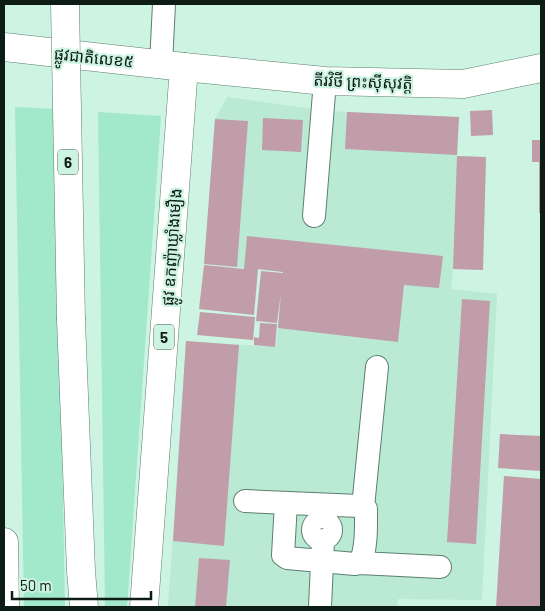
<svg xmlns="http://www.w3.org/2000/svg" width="545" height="611" font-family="Barlow,'Noto Sans Khmer',sans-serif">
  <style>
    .built { fill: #bae9d4 }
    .green { fill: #a2e8ca }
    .building { fill: #c19daa }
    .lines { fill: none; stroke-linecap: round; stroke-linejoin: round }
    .minor-casing { stroke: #5c7f6f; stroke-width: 24 }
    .major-casing { stroke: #5c7f6f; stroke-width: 29 }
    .highway-casing { stroke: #5c7f6f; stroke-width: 29 }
    .minor { stroke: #fff; stroke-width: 22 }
    .major { stroke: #fff; stroke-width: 28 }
    .highway { stroke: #fff; stroke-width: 28 }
    .highway-bridge-casing { stroke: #5c7f6f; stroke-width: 29; stroke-linecap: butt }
    .highway-bridge { stroke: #fff; stroke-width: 28 }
    .labels { text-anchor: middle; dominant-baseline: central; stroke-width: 4.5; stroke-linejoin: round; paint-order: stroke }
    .shield { fill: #cdf3e2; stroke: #475c53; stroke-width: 1 }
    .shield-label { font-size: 15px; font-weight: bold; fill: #0e1c16 }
    .street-label { font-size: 16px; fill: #0e1c16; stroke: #cdf3e2 }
  </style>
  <rect width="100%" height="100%" fill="#cdf3e2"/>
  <path class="built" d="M227,97L328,111L459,117L457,156L486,157L483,270L453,269L451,289L497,294L482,600L398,599L397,607H168L186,341L276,347L283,272L204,264L215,119Z"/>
  <path class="green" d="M15,107L56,109L65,607H24Z
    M98,112L161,116L127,607H105V605Z"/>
  <path class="building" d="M492,110L493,135L471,136L470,111Z
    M347,112L459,117L457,155L345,149Z
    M263,118L303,120L301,152L262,150Z
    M215,119L248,121L237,267L204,264Z
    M532,140H541V213H539V162H532Z
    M457,156L486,157L483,270L453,269Z
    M247,236L443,256L439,288L404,285L398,342L278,328L281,293L277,323L256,321L261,271L283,273V272L258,269L254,315L199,309L204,265L244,269Z
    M462,299L490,301L476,544L447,542Z
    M200,312L255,317L253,340L197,335Z
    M260,323L277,324L275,347L254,345V337L259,338Z
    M186,341L239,345L224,546L173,541Z
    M500,434L541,436V471L498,468Z
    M504,476L541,479V607H496Z
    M199,558L230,560L226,607H195Z"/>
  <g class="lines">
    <g class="minor-casing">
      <path id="minor" d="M161,64L164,4
        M314,216L325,81
        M245,501L359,506L366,509C366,526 367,548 360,563L355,564L287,558L283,555L286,503
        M363,507L377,367
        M313 530a9 9 0 1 1 18 0a9 9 0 1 1-18 0Z
        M360,563L440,567
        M320,607L323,540"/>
    </g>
    <g class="major-casing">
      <path id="major" d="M184,67L325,81L463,84L541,68"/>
    </g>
    <g class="highway-casing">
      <path id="highway" d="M4,47L184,67L144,607
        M71,320L81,571L84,607
        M4,542L5,607"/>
    </g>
    <use href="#minor" class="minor"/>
    <use href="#major" class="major"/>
    <use href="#highway" class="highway"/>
    <g class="highway-bridge-casing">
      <path id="highway-bridge" d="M65,4L71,320"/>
    </g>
    <use href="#highway-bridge" class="highway-bridge"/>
  </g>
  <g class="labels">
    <g class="shield">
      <rect x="58" y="149.5" width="20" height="25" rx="4"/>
      <rect x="154" y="324.5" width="20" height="25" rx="4"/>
    </g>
    <g class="shield-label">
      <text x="68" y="162">6</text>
      <text x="164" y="337">5</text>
    </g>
    <g class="street-label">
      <text transform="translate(94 57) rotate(6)">ផ្លូវជាតិលេខ៥</text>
      <text transform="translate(363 81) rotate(2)">តីរវិថី ព្រះស៊ីសុវត្តិ</text>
      <text transform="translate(171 247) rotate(-86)">ផ្លូវ ឧកញ៉ាឃ្លាំងមឿង</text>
    </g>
  </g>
  <rect width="545" height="611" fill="none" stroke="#0e1c16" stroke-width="10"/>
  <path d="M12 591v8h139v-8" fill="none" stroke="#0e1c16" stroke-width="2.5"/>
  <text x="20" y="591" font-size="15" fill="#0e1c16" stroke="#cdf3e2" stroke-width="4" paint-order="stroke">50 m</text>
</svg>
